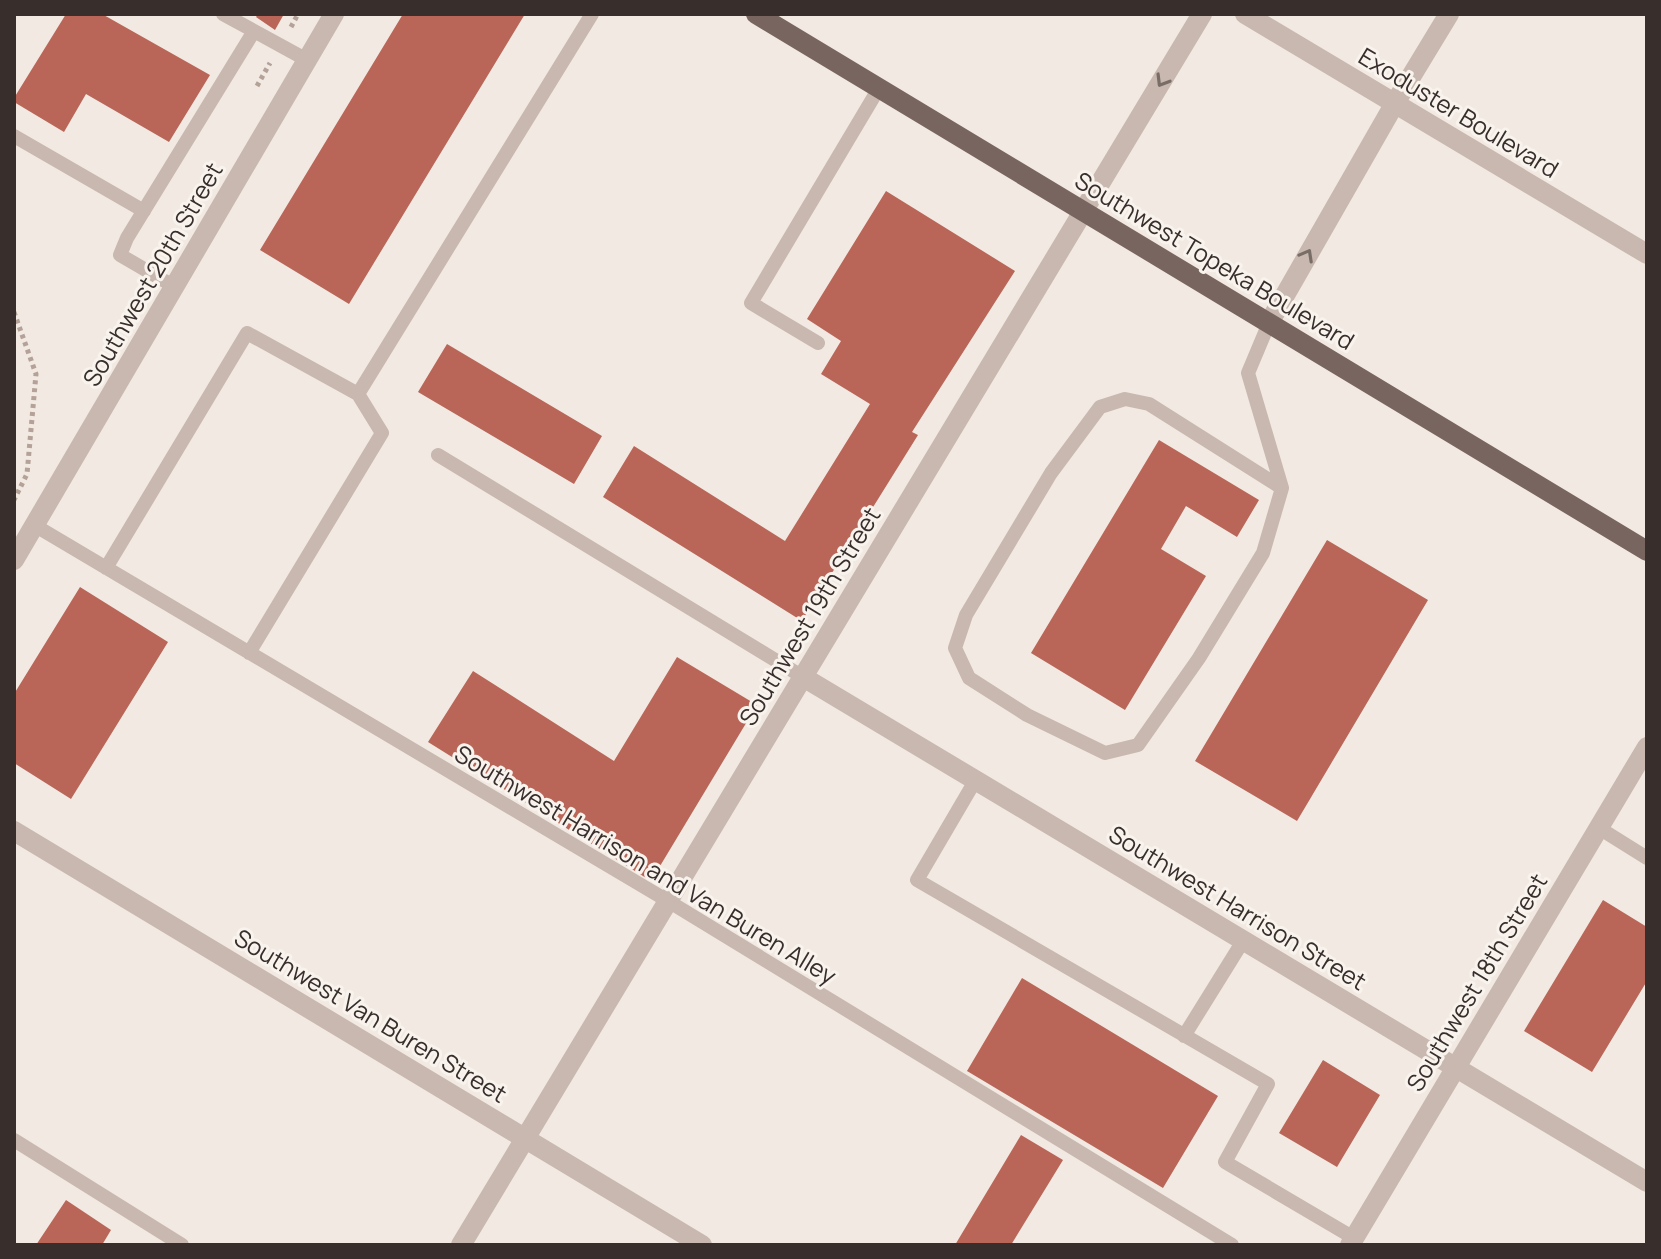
<svg xmlns="http://www.w3.org/2000/svg" width="1661" height="1259" font-family="Manrope,sans-serif">
  <style>
    .building { fill: #b96658 }
    .lines { fill: none; stroke-linecap: round; stroke-linejoin: round }
    .path { stroke: #b4a299; stroke-width: 5; stroke-dasharray: 4 4; stroke-linecap: butt }
    .service { stroke: #c8b8af; stroke-width: 14 }
    .minor { stroke: #c8b8af; stroke-width: 20 }
    .primary { stroke: #78655f; stroke-width: 20 }
    .oneway { stroke: #796d67 }
    .labels { text-anchor: middle; dominant-baseline: central; stroke-width: 6; stroke-linejoin: round; paint-order: stroke }
    .street-label { font-size: 24px; fill: #382f2c; stroke: #f9f3ee }
  </style>
  <rect width="100%" height="100%" fill="#f1e9e2"/>
  <path class="building" d="M66,14H102L210,75L169,142L86,94L64,132L14,102V98Z
    M258,14H284L275,30L256,17Z
    M403,14H525L349,304L260,250Z
    M886,191L1015,271L912,432L918,435L802,621L603,497L634,446L785,541L870,404L821,374L841,341L807,319Z
    M447,344L602,436L574,484L418,392Z
    M1159,440L1259,500L1237,537L1186,506L1161,549L1206,576L1125,710L1031,653Z
    M1327,540L1428,600L1297,821L1195,761Z
    M80,587L168,642L71,799L14,763V694Z
    M677,657L757,705L651,881L428,742L473,671L614,761Z
    M1603,900L1647,927V981L1592,1072L1524,1031Z
    M1022,978L1218,1096L1163,1188L967,1071Z
    M1323,1060L1380,1095L1337,1167L1279,1133Z
    M1021,1135L1063,1160L1011,1245H955Z
    M66,1200L111,1230L102,1245H36Z"/>
  <g class="lines">
    <path class="path" d="M291,27L298,14
      M257,86L270,63
      M14,312L36,374L27,474L14,500"/>
    <path class="service" d="M223,14L307,60
      M14,136L144,211
      M175,287L120,255L127,238L254,31
      M1269,323L1248,373L1282,488L1263,553L1199,658L1138,745L1105,753L1027,715L969,678L955,648L966,615L1051,473L1100,407L1125,399L1149,404L1282,488
      M818,343L751,303L879,88
      M438,455L803,677
      M34,525L668,901L1232,1245
      M106,568L247,333L358,394
      M249,653L382,433L358,394L592,14
      M975,781L917,880L1268,1084L1225,1162L1354,1238
      M1599,828L1647,858
      M1184,1036L1243,941
      M14,1140L182,1245"/>
    <path class="minor" d="M1245,14L1647,254
      M1269,323L1395,103L1449,14
      M14,560L334,14
      M803,677L1647,1182
      M14,831L702,1245
      M461,1245L1202,14
      M1350,1245L1647,747"/>
    <path class="primary" d="M756,14L1647,551"/>
  </g>
  <defs><path id="oneway-chevron" d="M-2-3.5L2.5 0L-2 3.5" fill="none" stroke-width="1.6" stroke-linecap="round" stroke-linejoin="round" transform="scale(2)"/></defs>
  <g class="oneway">
    <use href="#oneway-chevron" transform="translate(1162 81) rotate(121)"/>
    <use href="#oneway-chevron" transform="translate(1307 255) rotate(-61)"/>
  </g>
  <g class="labels">
    <g class="street-label">
      <text transform="translate(1459 112) rotate(31)">Exoduster Boulevard</text>
      <text transform="translate(1215 260) rotate(31)">Southwest Topeka Boulevard</text>
      <text transform="translate(152 274) rotate(-60)">Southwest 20th Street</text>
      <text transform="translate(809 616) rotate(-59)">Southwest 19th Street</text>
      <text transform="translate(646 864) rotate(31)">Southwest Harrison and Van Buren Alley</text>
      <text transform="translate(1238 907) rotate(31)">Southwest Harrison Street</text>
      <text transform="translate(1476 982) rotate(-59)">Southwest 18th Street</text>
      <text transform="translate(371 1015) rotate(31)">Southwest Van Buren Street</text>
    </g>
  </g>
  <rect width="1661" height="1259" fill="none" stroke="#382f2c" stroke-width="32"/>
</svg>
